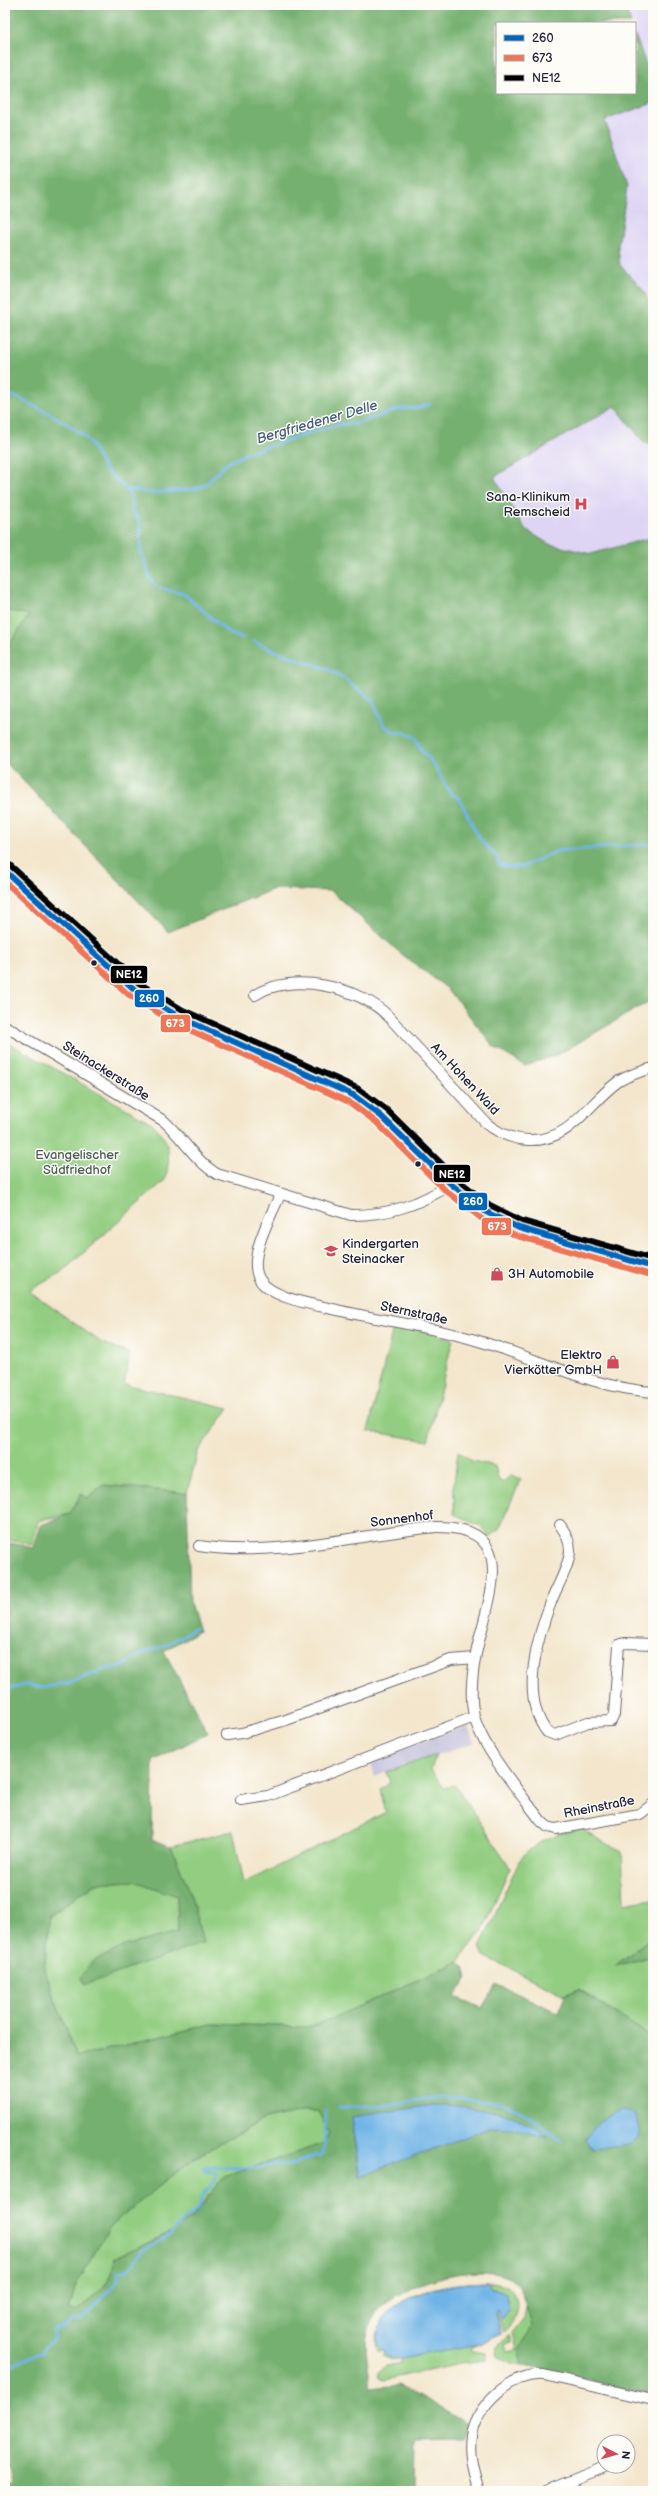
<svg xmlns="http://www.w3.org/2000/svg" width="658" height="2496" font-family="'Balsamiq Sans',sans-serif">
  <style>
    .built { fill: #ded5f5 }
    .industrial { fill: #c3c1db }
    .green { fill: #93cd81; stroke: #5a785e }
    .forest { fill: #76b06f; stroke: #4c6955; fill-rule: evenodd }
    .water { fill: #70b4e6; stroke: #496b90 }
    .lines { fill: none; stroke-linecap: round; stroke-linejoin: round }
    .stream { stroke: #70b4e6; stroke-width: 3 }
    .minor-casing { stroke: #6b676e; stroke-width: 12 }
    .secondary-casing { stroke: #6b676e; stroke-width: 16 }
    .minor { stroke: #fff; stroke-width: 10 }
    .secondary { stroke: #f9e7c3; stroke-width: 14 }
    .bus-1-casing { stroke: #fdfcf7; stroke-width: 9 }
    .bus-2-casing { stroke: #fdfcf7; stroke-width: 9 }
    .bus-3-casing { stroke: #fdfcf7; stroke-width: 9 }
    .bus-1 { stroke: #0065bd; stroke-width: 6 }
    .bus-2 { stroke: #ee7656; stroke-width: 6 }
    .bus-3 { stroke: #000; stroke-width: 6 }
    .bus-dot { fill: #22223b; stroke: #fdfcf7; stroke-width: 1.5 }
    .labels { text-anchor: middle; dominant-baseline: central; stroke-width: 3; stroke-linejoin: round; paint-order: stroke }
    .poi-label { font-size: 13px; fill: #22223b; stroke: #fdfcf7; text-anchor: end }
    .street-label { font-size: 13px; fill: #22223b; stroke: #fdfcf7 }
    .park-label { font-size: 13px; fill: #4a5e54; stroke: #fdfcf7 }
    .water-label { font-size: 14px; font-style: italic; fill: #415c7f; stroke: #fdfcf7 }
    .line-badge { stroke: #fdfcf7; stroke-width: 1.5 }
    .badge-label { font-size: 11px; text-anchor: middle; font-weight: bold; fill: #fff }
  </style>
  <rect width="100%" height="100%" fill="#fdfcf7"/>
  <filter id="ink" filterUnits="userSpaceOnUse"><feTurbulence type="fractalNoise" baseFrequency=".025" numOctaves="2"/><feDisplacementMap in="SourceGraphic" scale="8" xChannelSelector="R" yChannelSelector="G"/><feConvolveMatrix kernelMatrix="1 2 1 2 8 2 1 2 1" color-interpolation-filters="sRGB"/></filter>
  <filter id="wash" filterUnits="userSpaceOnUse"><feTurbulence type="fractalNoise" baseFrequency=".012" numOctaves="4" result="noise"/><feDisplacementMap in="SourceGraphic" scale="16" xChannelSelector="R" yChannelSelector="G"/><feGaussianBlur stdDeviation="0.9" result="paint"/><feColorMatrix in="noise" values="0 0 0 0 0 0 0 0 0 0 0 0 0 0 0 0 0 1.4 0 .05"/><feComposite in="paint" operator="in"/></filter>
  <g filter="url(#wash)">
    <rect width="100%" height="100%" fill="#f3e6cc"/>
    <path class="built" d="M624,5H653V83L635,35V23H631Z
      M653,103V310L644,291L620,265L605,120Z
      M615,406L644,443H653V537L591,554L549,544L526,530L494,477Z"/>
    <path class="industrial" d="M468,1726L474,1743L375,1776L369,1762L442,1734Z"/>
    <path class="green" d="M5,610L29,615L5,651Z
      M5,1041L152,1123C171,1142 171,1155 165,1180L62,1272L29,1291L102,1343L126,1352L130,1355L124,1384L229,1408L198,1451L187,1493L104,1485L88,1498L81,1494L70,1514L38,1521L33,1545L5,1539Z
      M394,1324L453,1339L428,1441L368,1431Z
      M458,1451L472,1461L495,1466L499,1481L503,1482L511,1475L521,1479L499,1529L490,1537L478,1525L454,1514V1483Z
      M436,1755L431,1770L444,1788L455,1785L510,1867L482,1931L458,1962L312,2027L211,2024L77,2057L44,1971L50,1916L95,1883L135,1881L177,1896L178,1932L125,1946L203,1943L190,1892L171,1846L233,1831L244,1883L386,1812L380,1790L391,1782L387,1772Z
      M584,1828L585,1832L622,1852L624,1904L653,1899V1936L616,1965L653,1956V2038L579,1989L565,1995L484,1956L480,1947L519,1861C536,1840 558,1833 584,1828Z
      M306,2111H318L329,2133L324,2143L286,2157L208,2195L190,2220L165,2235L115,2258C110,2287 97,2294 76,2311L69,2309L76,2285L109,2228L137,2204L197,2156L264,2120Z
      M488,2282L509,2287C525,2302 517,2321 503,2332L500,2321L510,2309L506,2293L490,2287L501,2334L471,2348L473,2351L487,2353V2360L460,2363L384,2380L379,2378L378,2372L387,2366L401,2363L400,2358L392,2359L382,2355L384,2352L382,2349L379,2352C374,2346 376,2338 378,2331C390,2289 452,2283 488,2282Z
      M526,2307L533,2328L518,2349L522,2365L505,2362L496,2356L497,2347L509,2335L511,2342L505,2344L507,2351L516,2349L512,2333L524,2318Z"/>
    <path class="forest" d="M5,5H624L631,23H497V93H635V35L653,83V103L605,120L627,187L618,247L620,265L644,291L653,310V443H644L615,406L494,477L526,530L549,544L591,554L653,537V999L559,1054L525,1066L494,1047L448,989L399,952L331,891L274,889L168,932L5,762V651L29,615L5,610Z
      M104,1485L187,1493L190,1603L199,1631L164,1651L208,1733L153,1761L152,1840L171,1846L190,1892L203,1943L84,1985L80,1977L94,1961L125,1946L178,1932L177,1896L135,1881L95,1883L50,1915L44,1971L77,2057L211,2024L312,2027L458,1962L464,1966L467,1978L455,1997L482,2008L496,1984L558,2012L565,1995L578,1989L653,2038V2395L522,2365L518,2349L532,2327C528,2315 525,2291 515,2282C486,2258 409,2282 383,2305C377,2310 373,2318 370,2325C362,2343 369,2369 371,2388L398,2385L468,2424L465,2439L417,2440L416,2491H5V2487L12,2483L9,2468L5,2466V1542L34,1548L41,1525L70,1514L81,1494L88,1498ZM433,2105L494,2111L548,2137L512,2128L492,2127L360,2176L352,2118ZM306,2111H318L329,2133L324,2143L224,2177L190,2220L165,2235L115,2258C110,2287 97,2294 76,2311L69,2309L76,2285L109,2228L137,2204L197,2156L264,2120ZM636,2114L640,2130L592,2149L585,2140C593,2120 617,2118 636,2114Z
      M653,1936V1956L615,1966Z"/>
    <path class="water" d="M433,2105C468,2105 524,2112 548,2137L512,2128L492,2127L361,2176L352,2117Z
      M622,2110L636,2114L640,2130L638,2138L630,2144L592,2149L585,2140C590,2127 609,2115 622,2110Z
      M488,2282L490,2287L506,2293L510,2309L500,2321L497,2310L495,2313L501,2334L485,2343L401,2358L388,2356L378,2346C371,2292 451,2283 488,2282Z"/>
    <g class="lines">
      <path class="stream" d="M5,392C30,404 70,421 89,441C95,449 98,460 104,468C116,483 134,487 132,511C146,525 138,536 141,552C142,556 145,560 146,564C148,574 148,577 156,586
        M125,489L154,493L194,489L205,485L227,463L248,453L306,434L342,424H356L399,409L419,408L430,404
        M160,588L184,594L230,634L243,638
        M253,641L270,649L330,670L345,679L372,700L384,725L395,733L403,732L416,738L422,751L430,759L451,794L459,798L479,838L498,858L499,864L506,867H522L557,851L653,844
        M5,1690L26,1685L42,1688L69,1683L105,1669L124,1665L142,1653L165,1646L196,1628
        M339,2107H372L440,2097L503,2103L528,2115L562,2140
        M5,2368C19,2364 29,2356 43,2352L45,2347L53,2340L54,2331L68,2326L71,2321L81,2320L112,2287L118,2280V2273L129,2269L143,2250L167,2237L198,2208L201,2196L212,2185L217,2175L216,2173L205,2171L204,2167L258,2168L275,2164L291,2165L316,2155L320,2157L324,2153L326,2111"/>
    </g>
  </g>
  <g filter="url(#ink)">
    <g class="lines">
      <g class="minor-casing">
        <path id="minor" d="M255,995C291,971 361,987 389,1017L486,1123C498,1133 512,1139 528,1140C572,1142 587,1103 619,1081C629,1075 642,1071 653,1068
          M5,1026L164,1121C182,1137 196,1162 217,1174L351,1215C389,1215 419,1205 451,1184
          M280,1195C271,1216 246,1259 260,1280C272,1299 317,1305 337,1310C385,1321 435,1327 482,1342C541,1360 591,1387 653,1392
          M560,1525C566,1533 570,1541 570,1551C569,1566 559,1583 553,1597C538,1634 519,1696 547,1732L555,1735L588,1722L611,1721L614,1715L619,1645L625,1643L653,1644
          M199,1546C277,1558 359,1534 436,1527C527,1526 484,1606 475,1659C472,1676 470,1698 474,1716C482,1748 521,1794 541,1821L548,1827L556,1829L640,1814L653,1804
          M227,1735L242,1733L286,1720L451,1660L475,1658
          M241,1800L268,1796L474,1717
          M479,2491C474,2473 468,2455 471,2436C476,2405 512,2372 544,2375L653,2400
          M546,2491L607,2466"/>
      </g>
      <g class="secondary-casing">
        <path id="secondary" d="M5,871L134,989L179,1017L353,1095L381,1116L451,1184L486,1212L519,1228L653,1267"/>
      </g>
      <use href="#minor" class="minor"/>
      <use href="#secondary" class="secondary"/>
      <g class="bus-1-casing">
        <path id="bus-1" d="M5,871L134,989L179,1017L353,1095L381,1116L451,1184L486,1212L519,1228L653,1267"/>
      </g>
      <g class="bus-2-casing">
        <path id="bus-2" d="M5,882L129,995L176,1024L349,1102L376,1122L445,1190L482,1219L517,1236L651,1275"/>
      </g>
      <g class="bus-3-casing">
        <path id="bus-3" d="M10,865L139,983L183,1010L357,1088L387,1110L456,1178L490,1205L522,1221L653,1259"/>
      </g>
      <use href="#bus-1" class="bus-1"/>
      <use href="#bus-2" class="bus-2"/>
      <use href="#bus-3" class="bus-3"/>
    </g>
  </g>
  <defs>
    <g id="hospital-bare" transform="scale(1.08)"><path d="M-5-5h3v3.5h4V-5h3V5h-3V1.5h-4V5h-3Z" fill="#d1495b" stroke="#fdfcf7" stroke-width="2.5" paint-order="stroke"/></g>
    <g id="school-bare" transform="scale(1.08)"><path d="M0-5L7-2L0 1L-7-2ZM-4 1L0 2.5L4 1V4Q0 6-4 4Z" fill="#d1495b" stroke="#fdfcf7" stroke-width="2.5" paint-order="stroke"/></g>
    <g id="shop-bare" transform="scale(1.08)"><path d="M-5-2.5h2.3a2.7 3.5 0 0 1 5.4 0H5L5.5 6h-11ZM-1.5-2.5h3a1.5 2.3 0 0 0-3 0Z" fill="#d1495b" stroke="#fdfcf7" stroke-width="2.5" paint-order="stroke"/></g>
  </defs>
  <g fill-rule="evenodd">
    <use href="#hospital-bare" x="581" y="504"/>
    <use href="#school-bare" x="331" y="1251"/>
    <use href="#shop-bare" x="497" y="1274"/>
    <use href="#shop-bare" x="613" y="1362"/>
  </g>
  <g class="bus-dot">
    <circle cx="94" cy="963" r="3.5"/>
    <circle cx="418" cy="1164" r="3.5"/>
  </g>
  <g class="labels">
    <g class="poi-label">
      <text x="570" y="497">Sana-Klinikum<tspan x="570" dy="15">Remscheid</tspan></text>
      <text x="342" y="1244" text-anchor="start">Kindergarten<tspan x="342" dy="15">Steinacker</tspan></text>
      <text x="508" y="1274" text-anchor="start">3H Automobile</text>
      <text x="602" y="1355">Elektro<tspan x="602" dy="15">Vierkötter GmbH</tspan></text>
    </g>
    <g class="street-label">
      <text transform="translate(106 1071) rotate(32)">Steinackerstraße</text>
      <text transform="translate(465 1079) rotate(47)">Am Hohen Wald</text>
      <text transform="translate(414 1313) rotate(12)">Sternstraße</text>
      <text transform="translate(402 1519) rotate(-7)">Sonnenhof</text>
      <text transform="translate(599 1807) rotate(-11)">Rheinstraße</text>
    </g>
    <g class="park-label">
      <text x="77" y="1155">Evangelischer<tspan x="77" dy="15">Südfriedhof</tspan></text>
    </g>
    <g class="water-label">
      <text transform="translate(317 422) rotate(-16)">Bergfriedener Delle</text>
    </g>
  </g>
  <g class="line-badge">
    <rect x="110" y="965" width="38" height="19" rx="4" fill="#000"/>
    <rect x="134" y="989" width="31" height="19" rx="4" fill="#0065bd"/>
    <rect x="160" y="1014" width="31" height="19" rx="4" fill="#ee7656"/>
    <rect x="433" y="1164" width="38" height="19" rx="4" fill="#000"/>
    <rect x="458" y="1192" width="30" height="19" rx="4" fill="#0065bd"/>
    <rect x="481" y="1217" width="31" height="19" rx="4" fill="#ee7656"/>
  </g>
  <g class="badge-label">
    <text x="129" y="978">NE12</text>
    <text x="149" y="1002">260</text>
    <text x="175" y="1027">673</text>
    <text x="452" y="1178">NE12</text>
    <text x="473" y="1205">260</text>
    <text x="497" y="1230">673</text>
  </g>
  <rect width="658" height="2496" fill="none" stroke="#fdfcf7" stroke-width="20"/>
  <rect x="496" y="22" width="140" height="72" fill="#fdfcf7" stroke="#a5a5ac"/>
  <rect x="504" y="35" width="20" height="6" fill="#0065bd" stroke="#a5a5ac"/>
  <text x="532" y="42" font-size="12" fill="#22223b">260</text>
  <rect x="504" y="55" width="20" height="6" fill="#ee7656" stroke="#a5a5ac"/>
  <text x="532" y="62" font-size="12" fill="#22223b">673</text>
  <rect x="504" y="75" width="20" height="6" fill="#000000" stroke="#a5a5ac"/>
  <text x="532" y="82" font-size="12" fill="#22223b">NE12</text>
  <g transform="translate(616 2454) rotate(96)"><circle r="19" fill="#fdfcf7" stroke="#a5a5ac"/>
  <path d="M0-3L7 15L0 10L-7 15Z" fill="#d1495b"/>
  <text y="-6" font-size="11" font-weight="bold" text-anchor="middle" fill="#22223b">N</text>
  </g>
</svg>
